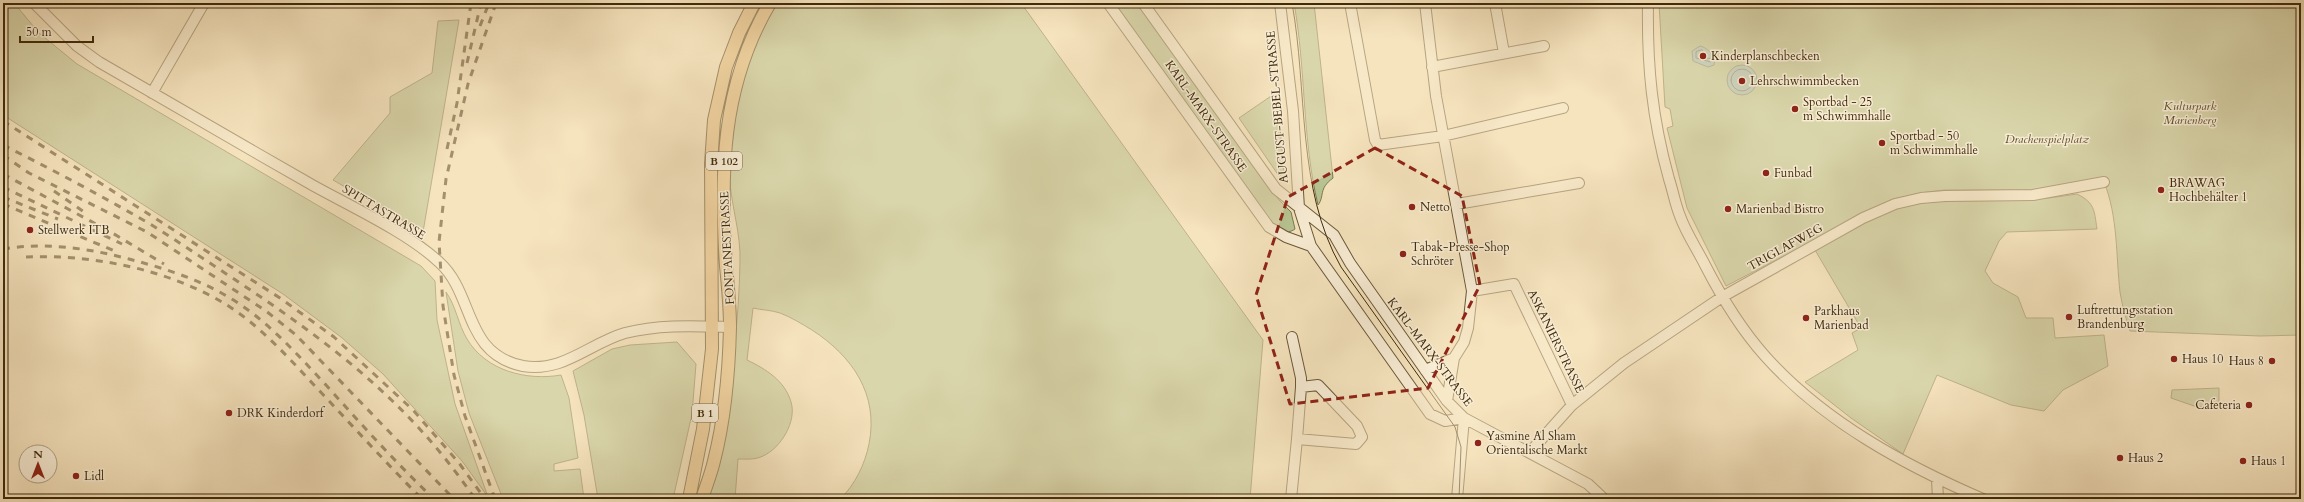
<svg xmlns="http://www.w3.org/2000/svg" width="2304" height="502" font-family="Cardo,serif">
  <style>
    .green { fill: #b8c594; stroke: #7c784f }
    .water { fill: #9ebdb9; stroke: #788273 }
    .lines { fill: none; stroke-linecap: round; stroke-linejoin: round }
    .shore { stroke: #6f7462; stroke-width: 1 }
    .minor-casing { stroke: #6d5837; stroke-width: 12 }
    .major-casing { stroke: #402a0a; stroke-width: 14 }
    .minor { stroke: #f8edd5; stroke-width: 10 }
    .major { stroke: #eac27f; stroke-width: 12 }
    .tram { stroke: #402a0a; stroke-width: 1 }
    .rail { stroke: #402a0a; stroke-width: 3; stroke-dasharray: 7 7; stroke-linecap: butt }
    .marked { fill: none; stroke: #8f2418; stroke-width: 3; stroke-dasharray: 8 5; stroke-linejoin: round }
    .poi-dot { fill: #8f2418; stroke: #f8edd5; stroke-width: 1.5 }
    .labels { text-anchor: middle; dominant-baseline: central; stroke-width: 3; stroke-linejoin: round; paint-order: stroke }
    .shield { fill: #f8edd5; stroke: #776447; stroke-width: 1 }
    .shield-label { font-size: 11px; font-weight: bold; fill: #402a0a }
    .poi-label { font-size: 12px; fill: #402a0a; stroke: #f8edd5; text-anchor: start }
    .park-label { font-size: 12px; font-style: italic; fill: #5e512c; stroke: #f8edd5 }
    .street-label { font-size: 12px; fill: #402a0a; stroke: #f8edd5 }
  </style>
  <rect width="100%" height="100%" fill="#f5e4be"/>
  <filter id="stains"><feTurbulence type="fractalNoise" baseFrequency=".005" numOctaves="4"/><feColorMatrix values="0 0 0 0 .2 0 0 0 0 .09 0 0 0 0 .02 0 0 0 .5 -.17"/></filter>
  <radialGradient id="worn" r=".72"><stop offset=".6" stop-color="#630" stop-opacity="0"/><stop offset="1" stop-color="#630" stop-opacity=".3"/></radialGradient>
  <path class="green" d="M3,3H14L39,33L77,64L421,266L435,281L437,320L455,404L488,497L462,461L383,374L341,337L283,294L3,115Z
    M777,3H1021L1263,340L1250,499H840C855,485 865,464 869,444C879,394 852,356 812,330C802,324 791,317 780,313C771,310 761,310 753,308L747,360C766,369 785,381 791,402C797,421 781,448 763,456C755,460 747,459 738,459L735,499H709C715,476 718,452 723,428C732,371 739,320 740,262C741,234 732,209 730,182C726,119 745,56 777,3Z
    M1113,3H1138L1279,200L1291,212L1295,229C1286,236 1278,227 1271,222Z
    M1294,3H1314L1333,178C1318,189 1325,196 1318,205C1302,139 1306,69 1294,3Z
    M1659,3H2301V335L2260,336L2130,331C2126,319 2122,305 2120,292C2116,257 2118,216 2104,182L2097,179L2031,190H1944L1920,193L1894,199L1726,286L1687,208L1667,128L1673,126L1670,109L1665,107Z
    M459,20L423,232L333,180L390,113V97L432,73L438,21Z
    M1277,92L1284,173L1279,176L1239,118Z
    M2077,194C2095,203 2094,210 2097,229L2007,232L1999,241L1985,271L1993,283L2018,297L2026,318H2053L2055,338L2104,335L2108,366L2063,390L2044,411L2011,405L1937,375L1903,454L1851,418L1805,382L1858,350L1852,333L1861,328L1815,250C1841,235 1869,216 1899,208C1942,196 1987,201 2032,199C2047,199 2062,196 2077,194Z
    M446,292C456,306 458,324 467,339C486,371 527,381 561,375L569,398L578,458L554,464V471L580,469L584,499H503L469,413L458,371Z
    M677,342L696,364L692,414L673,499H598L584,415L573,371L612,349L630,345Z
    M2219,388V406L2197,407L2171,398L2172,390Z"/>
  <path class="water" d="M1700,46C1706,47 1711,53 1715,57L1714,65L1708,67L1693,61L1692,51Z
    M1727 80a15 15 0 1 1 30 0a15 15 0 1 1-30 0Z"/>
  <g class="lines">
    <path class="shore" d="M1702,50L1707,58L1712,59L1711,62L1696,58V52Z
      M1731 80a11 11 0 1 1 22 0a11 11 0 1 1-22 0Z"/>
    <g class="minor-casing">
      <path id="minor" d="M34,3L77,46L99,62C170,103 242,145 314,186C352,207 408,233 439,262C475,294 463,354 523,366C563,373 590,343 625,333C660,324 695,326 730,327
        M1108,3L1269,227L1286,237L1311,246
        M1143,3L1276,189L1334,235L1350,263L1447,401L1464,418L1588,484L1604,499
        M1280,3L1293,111L1299,208L1311,246L1430,414L1445,421L1464,418
        M1350,3L1375,140L1378,145L1443,136L1563,108
        M1425,3L1436,96L1472,291L1468,328L1464,342L1454,358L1447,401
        M1495,3L1504,53
        M1648,3C1647,66 1652,118 1669,179C1673,191 1675,204 1680,216C1686,233 1697,249 1705,265C1722,298 1740,328 1765,356C1823,421 1904,465 1983,499
        M1432,67L1544,46
        M152,93L204,3
        M1457,204L1579,183
        M1472,291L1514,284L1572,405
        M1425,370L1454,358
        M1297,439L1301,387
        M1530,452L1572,405L1624,363L1722,297L1863,218L1895,204L1921,198L1945,196L2033,195L2104,182
        M1937,479L1938,499
        M1291,499L1297,439L1356,444L1362,437L1357,426L1318,385L1301,387V378L1292,337
        M1457,499L1464,418"/>
    </g>
    <g class="major-casing">
      <path id="major" d="M689,499L703,429L712,349L711,164L714,120L726,67L739,33L754,3
        M702,499C706,486 711,474 714,461C725,418 729,371 730,327C730,306 728,287 726,266C720,173 721,86 770,3"/>
    </g>
    <use href="#minor" class="minor"/>
    <use href="#major" class="major"/>
    <path class="tram" d="M1292,3C1308,90 1296,188 1341,267L1455,427L1461,447L1459,499"/>
    <path class="rail" d="M480,26L489,3
      M467,63L481,3
      M3,121L280,298L334,337L413,410L459,463L485,499
      M3,145C53,170 102,196 150,224C176,240 202,258 228,275C326,340 408,400 475,499
      M447,149L457,103L471,3
      M3,155L29,173L147,232L266,311L296,335L450,495
      M3,174L109,231L164,264
      M3,187L122,244
      M54,191L84,212
      M3,197L58,219
      M3,204L117,252
      M3,249C45,242 87,248 129,259C163,268 199,279 230,298C267,320 296,353 326,385C361,424 396,463 434,499
      M26,257C93,254 170,270 227,305C260,326 287,356 314,385C350,423 385,462 422,499
      M495,499L465,416L454,375L443,306L439,242L446,179L468,84L496,3"/>
  </g>
  <path d="M0 0H2304V502H0ZM1375,148L1462,196L1480,285L1428,388L1290,404L1256,295L1288,197Z" fill="#f5e4be" fill-opacity=".55" fill-rule="evenodd"/>
  <path class="marked" d="M1375,148L1462,196L1480,285L1428,388L1290,404L1256,295L1288,197Z"/>
  <g class="poi-dot">
    <circle cx="1703" cy="56" r="4"/>
    <circle cx="1742" cy="81" r="4"/>
    <circle cx="1795" cy="109" r="4"/>
    <circle cx="1882" cy="143" r="4"/>
    <circle cx="1766" cy="173" r="4"/>
    <circle cx="2161" cy="190" r="4"/>
    <circle cx="1412" cy="207" r="4"/>
    <circle cx="1728" cy="209" r="4"/>
    <circle cx="30" cy="230" r="4"/>
    <circle cx="1403" cy="254" r="4"/>
    <circle cx="2069" cy="317" r="4"/>
    <circle cx="1806" cy="318" r="4"/>
    <circle cx="2174" cy="359" r="4"/>
    <circle cx="2272" cy="361" r="4"/>
    <circle cx="2249" cy="405" r="4"/>
    <circle cx="229" cy="413" r="4"/>
    <circle cx="1478" cy="443" r="4"/>
    <circle cx="2120" cy="458" r="4"/>
    <circle cx="2243" cy="461" r="4"/>
    <circle cx="76" cy="476" r="4"/>
  </g>
  <g class="labels">
    <g class="shield">
      <rect x="706" y="152" width="36" height="18" rx="3"/>
      <rect x="692" y="404" width="26" height="18" rx="3"/>
    </g>
    <g class="shield-label">
      <text x="724" y="161">B 102</text>
      <text x="705" y="413">B 1</text>
    </g>
    <g class="poi-label">
      <text x="1711" y="56">Kinderplanschbecken</text>
      <text x="1750" y="81">Lehrschwimmbecken</text>
      <text x="1803" y="102">Sportbad - 25<tspan x="1803" dy="14">m Schwimmhalle</tspan></text>
      <text x="1890" y="136">Sportbad - 50<tspan x="1890" dy="14">m Schwimmhalle</tspan></text>
      <text x="1774" y="173">Funbad</text>
      <text x="2169" y="183">BRAWAG<tspan x="2169" dy="14">Hochbehälter 1</tspan></text>
      <text x="1420" y="207">Netto</text>
      <text x="1736" y="209">Marienbad Bistro</text>
      <text x="38" y="230">Stellwerk ITB</text>
      <text x="1411" y="247">Tabak-Presse-Shop<tspan x="1411" dy="14">Schröter</tspan></text>
      <text x="2077" y="310">Luftrettungsstation<tspan x="2077" dy="14">Brandenburg</tspan></text>
      <text x="1814" y="311">Parkhaus<tspan x="1814" dy="14">Marienbad</tspan></text>
      <text x="2182" y="359">Haus 10</text>
      <text x="2264" y="361" text-anchor="end">Haus 8</text>
      <text x="2241" y="405" text-anchor="end">Cafeteria</text>
      <text x="237" y="413">DRK Kinderdorf</text>
      <text x="1486" y="436">Yasmine Al Sham<tspan x="1486" dy="14">Orientalische Markt</tspan></text>
      <text x="2128" y="458">Haus 2</text>
      <text x="2251" y="461">Haus 1</text>
      <text x="84" y="476">Lidl</text>
    </g>
    <g class="park-label">
      <text x="2190" y="106">Kulturpark<tspan x="2190" dy="14">Marienberg</tspan></text>
      <text x="2047" y="139">Drachenspielplatz</text>
    </g>
    <g class="street-label">
      <text transform="translate(1277 107) rotate(-95)">AUGUST-BEBEL-STRASSE</text>
      <text transform="translate(1206 116) rotate(55)">KARL-MARX-STRASSE</text>
      <text transform="translate(384 212) rotate(31)">SPITTASTRASSE</text>
      <text transform="translate(1785 247) rotate(-29)">TRIGLAFWEG</text>
      <text transform="translate(727 248) rotate(-93)">FONTANESTRASSE</text>
      <text transform="translate(1556 341) rotate(64)">ASKANIERSTRASSE</text>
      <text transform="translate(1430 352) rotate(53)">KARL-MARX-STRASSE</text>
    </g>
  </g>
  <rect width="2304" height="502" fill="none" stroke="#f5e4be" stroke-width="16"/>
  <rect x="4" y="4" width="2296" height="494" fill="none" stroke="#402a0a" stroke-width="2"/>
  <rect x="8" y="8" width="2288" height="486" fill="none" stroke="#402a0a"/>
  <g transform="translate(38 464)"><circle r="19" fill="#f8edd5" stroke="#ae9f84"/>
  <path d="M0-3L7 15L0 10L-7 15Z" fill="#8f2418"/>
  <text y="-6" font-size="11" font-weight="bold" text-anchor="middle" fill="#402a0a">N</text>
  </g>
  <path d="M20 36v6h73v-6" fill="none" stroke="#402a0a" stroke-width="2"/>
  <text x="26" y="36" font-size="12" fill="#402a0a" stroke="#f8edd5" stroke-width="3" paint-order="stroke">50 m</text>
  <rect width="100%" height="100%" filter="url(#stains)"/>
  <rect width="100%" height="100%" fill="url(#worn)"/>
</svg>
